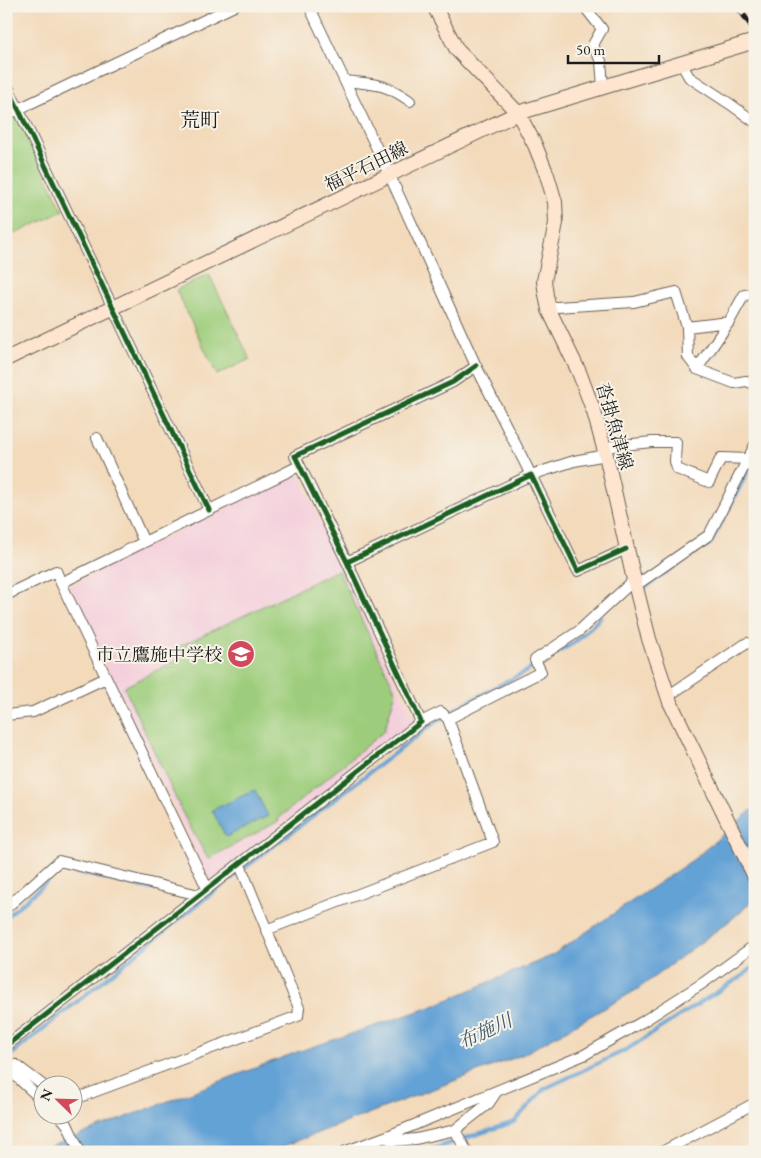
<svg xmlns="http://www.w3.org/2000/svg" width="761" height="1158" font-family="'EB Garamond','Noto Serif JP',serif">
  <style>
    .built { fill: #f4cfdc }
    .green { fill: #9dcd7b; stroke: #5c744c }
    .water { fill: #63a2d5; stroke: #405f78 }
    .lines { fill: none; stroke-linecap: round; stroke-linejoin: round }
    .stream { stroke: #63a2d5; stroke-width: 4 }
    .minor-casing { stroke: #675e54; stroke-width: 12 }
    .secondary-casing { stroke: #675e54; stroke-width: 16 }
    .minor { stroke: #fff; stroke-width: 10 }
    .secondary { stroke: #fde5d0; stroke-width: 14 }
    .rail-casing { stroke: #1c1c1c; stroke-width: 5.5 }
    .rail { stroke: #f7f3e8; stroke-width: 4; stroke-dasharray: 11; stroke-linecap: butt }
    .cycleway-casing { stroke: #f7f3e8; stroke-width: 8 }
    .cycleway { stroke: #1b5e20; stroke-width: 5 }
    .labels { text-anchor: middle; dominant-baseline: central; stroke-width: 4; stroke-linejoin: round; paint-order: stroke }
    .street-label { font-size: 18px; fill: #1c1c1c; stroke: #f7f3e8 }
    .poi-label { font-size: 18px; fill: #1c1c1c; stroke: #f7f3e8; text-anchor: end }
    .water-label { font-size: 19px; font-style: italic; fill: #3c586f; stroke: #f7f3e8 }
    .quarter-label { font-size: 20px; fill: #1c1c1c; stroke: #f7f3e8 }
  </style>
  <rect width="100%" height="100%" fill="#f7f3e8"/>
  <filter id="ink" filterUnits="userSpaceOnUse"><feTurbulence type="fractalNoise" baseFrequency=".02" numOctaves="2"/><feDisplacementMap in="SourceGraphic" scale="10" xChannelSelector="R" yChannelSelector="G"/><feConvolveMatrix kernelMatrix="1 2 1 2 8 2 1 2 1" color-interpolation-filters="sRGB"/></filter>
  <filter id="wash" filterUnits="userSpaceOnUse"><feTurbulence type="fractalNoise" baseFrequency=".0096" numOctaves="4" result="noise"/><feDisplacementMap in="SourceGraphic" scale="20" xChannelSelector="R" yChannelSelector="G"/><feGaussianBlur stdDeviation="1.12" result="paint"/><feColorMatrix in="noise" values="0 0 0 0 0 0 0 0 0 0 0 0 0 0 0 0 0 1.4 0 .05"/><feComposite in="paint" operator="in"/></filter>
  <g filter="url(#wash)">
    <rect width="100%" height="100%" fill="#f3dabb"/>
    <path class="built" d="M298,471L338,562L415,721L210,881L67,587Z"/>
    <path class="green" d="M17,115L63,211L15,234L6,217V120Z
      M209,274L250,359L217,375L176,290Z
      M338,570L396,692L384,731L278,819L279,821L208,859L184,816L124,687L178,660L174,649Z"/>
    <path class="water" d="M255,790L268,816L226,837L212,810Z
      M755,807V899L732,919L638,989L522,1055L268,1152H35L297,1052L428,1008L551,956L694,859Z"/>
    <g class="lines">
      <path class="stream" d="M645,588L682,561L711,543L755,457
        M6,917L62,869L157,890
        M6,1059L203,900L430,726L458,707L525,672L575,642L601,617
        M424,1152L514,1122L544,1089L626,1050L742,976L755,966"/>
    </g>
  </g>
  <g filter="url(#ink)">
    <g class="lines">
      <g class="minor-casing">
        <path id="minor" d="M309,6L390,176L476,366L531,475L574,461L606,455
          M584,6L602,29L594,43V48L601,61L603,87
          M681,63L689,77L730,104L755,122
          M345,81C374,84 385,83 410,101
          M6,83L209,510
          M6,115L234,6
          M549,310L557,307L634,302L676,292L687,327L688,357L697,369L734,383L746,381L755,384
          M687,327L729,322L744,295L755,294
          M476,366L453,382L295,456L347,562L531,475L578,571L626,549
          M697,369L729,322
          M97,438L144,542
          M604,447L652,442H676L675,461L677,469L709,482L721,458L748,459
          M61,583L207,888
          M635,586L709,535L755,445
          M6,595L56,571L61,583L299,466
          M668,696L747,643
          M6,715L33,712L106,678
          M421,722L441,712L448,719L541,672L535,660L579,631L634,580
          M6,908L59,861L199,895
          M266,930L493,842L448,719
          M6,1046L421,722L347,562
          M6,1067L42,1100
          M10,1071L16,1065L44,1086
          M72,1100L298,1016L299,1008L240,865
          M60,1116L67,1124L80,1152
          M455,1130L467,1152
          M385,1137L393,1141L416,1139L455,1130L489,1103L497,1091
          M344,1152L385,1137L584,1055L642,1022L703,983L755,945
          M662,1152L755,1103"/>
      </g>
      <g class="secondary-casing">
        <path id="secondary" d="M434,6L457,50L518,113L535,145L547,175L555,202L556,223L544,281L546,295L549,310L579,372L594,412L606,455L634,580L649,639L670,702L755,877
          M6,359L518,113L755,41"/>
      </g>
      <use href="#minor" class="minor"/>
      <use href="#secondary" class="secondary"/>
      <g class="rail-casing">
        <path id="rail" d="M737,6L755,31
          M755,6V7"/>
      </g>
      <use href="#rail" class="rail"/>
      <g class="cycleway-casing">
        <path id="cycleway" d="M6,83L209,510
          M476,366L453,382L295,456L347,562L531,475L578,571L626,549
          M6,1046L421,722L347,562"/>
      </g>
      <use href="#cycleway" class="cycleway"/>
    </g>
  </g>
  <defs>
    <g id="school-disc" transform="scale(1.4375)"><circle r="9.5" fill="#d1495b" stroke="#f7f3e8"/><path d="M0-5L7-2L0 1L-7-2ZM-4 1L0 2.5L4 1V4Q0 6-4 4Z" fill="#fff"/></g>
  </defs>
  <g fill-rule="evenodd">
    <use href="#school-disc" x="241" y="654"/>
  </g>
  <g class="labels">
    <g class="street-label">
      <text transform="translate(366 166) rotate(-26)">福平石田線</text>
      <text transform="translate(615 426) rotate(74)">沓掛魚津線</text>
    </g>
    <g class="poi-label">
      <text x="222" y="654">市立鷹施中学校</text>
    </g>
    <g class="water-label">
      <text transform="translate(485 1031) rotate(-25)">布施川</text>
    </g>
    <g class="quarter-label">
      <text x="200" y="120">荒町</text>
    </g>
  </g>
  <rect width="761" height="1158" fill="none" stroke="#f7f3e8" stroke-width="25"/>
  <g transform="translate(58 1100) rotate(293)"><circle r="24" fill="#f7f3e8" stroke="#9f9d96"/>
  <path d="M0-4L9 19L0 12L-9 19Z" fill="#d1495b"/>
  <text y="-8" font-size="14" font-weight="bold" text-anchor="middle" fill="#1c1c1c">N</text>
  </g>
  <path d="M568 55v8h91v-8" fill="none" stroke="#1c1c1c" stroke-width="2.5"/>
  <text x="576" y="55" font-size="15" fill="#1c1c1c" stroke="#f7f3e8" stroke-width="4" paint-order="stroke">50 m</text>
</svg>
